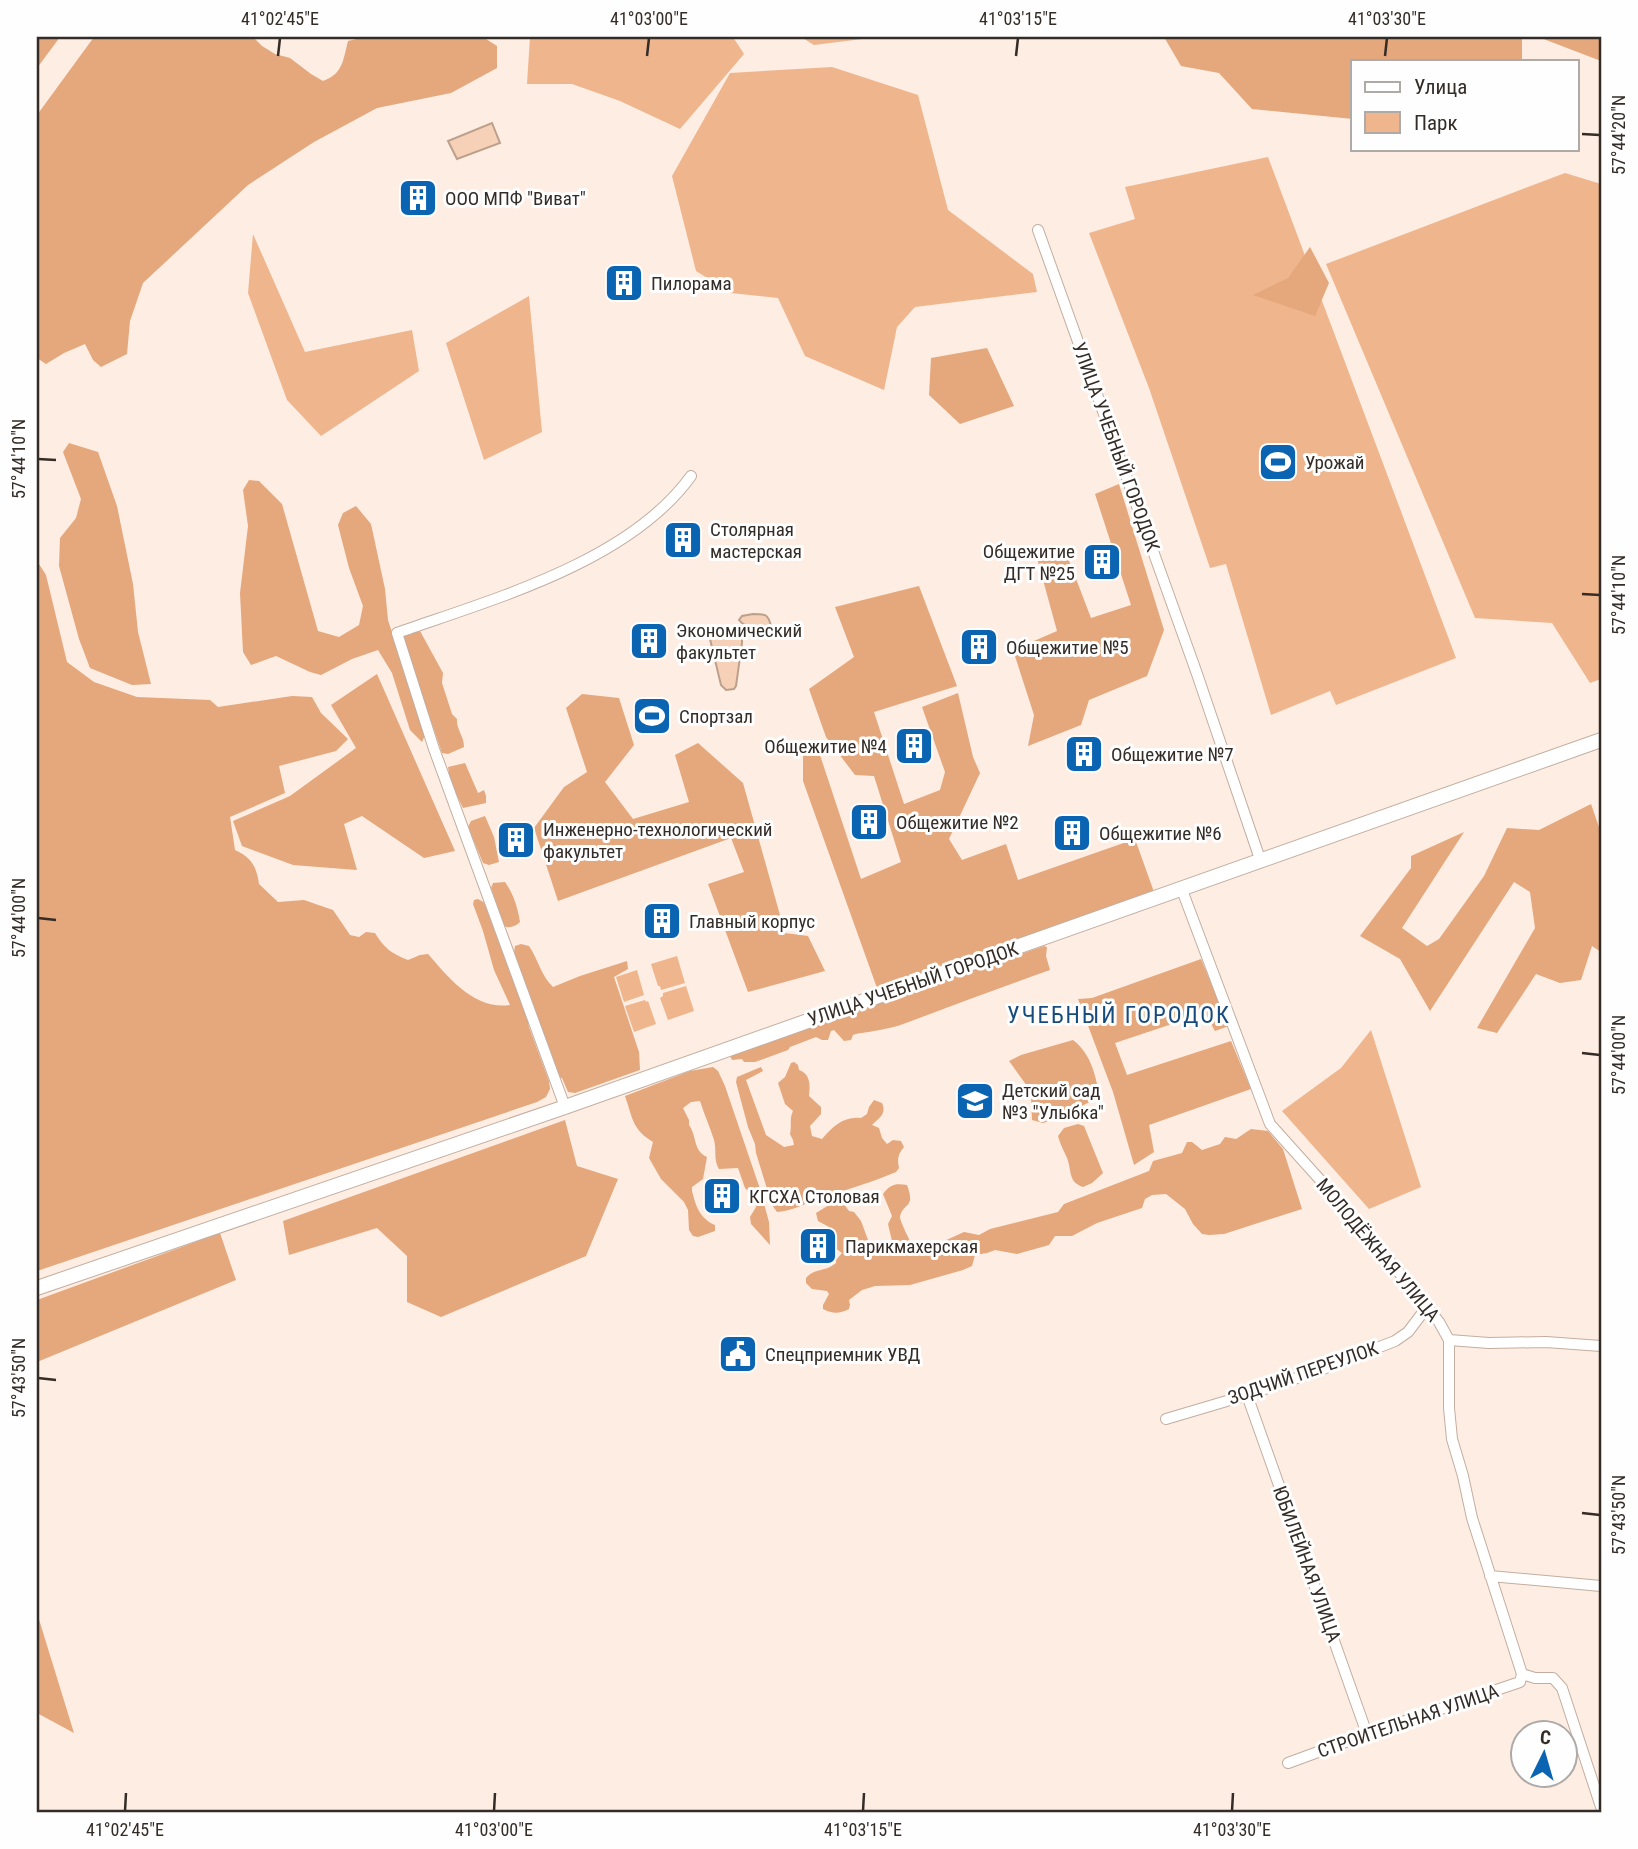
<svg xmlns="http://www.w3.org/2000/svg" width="1638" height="1849" font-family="'Roboto Condensed',sans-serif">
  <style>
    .green { fill: #efb58d }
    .forest { fill: #e5a77c }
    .water { fill: #f7d1b7; stroke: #bca08c; stroke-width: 2 }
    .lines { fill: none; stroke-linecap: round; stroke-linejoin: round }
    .minor-casing { stroke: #c2aea1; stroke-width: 12 }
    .tertiary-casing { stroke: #c2aea1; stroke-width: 16 }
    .minor { stroke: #fff; stroke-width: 10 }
    .tertiary { stroke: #fff; stroke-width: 14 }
    .ticks { fill: none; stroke: #342c27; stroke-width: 2.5 }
    .labels { text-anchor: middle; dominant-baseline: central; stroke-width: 6; stroke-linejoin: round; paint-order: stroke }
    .poi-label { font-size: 19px; fill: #342c27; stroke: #fefefe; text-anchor: start }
    .street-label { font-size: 19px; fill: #342c27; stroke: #fefefe }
    .quarter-label { font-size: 23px; letter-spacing: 2px; fill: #184b7d; stroke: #fefefe }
    .neatline { fill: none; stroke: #342c27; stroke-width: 2.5 }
    .ticks-label { font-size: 18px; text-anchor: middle; fill: #342c27 }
  </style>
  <rect width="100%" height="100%" fill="#feede2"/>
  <path class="green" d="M530,37H733L744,54L680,129L620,101L572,84H527Z
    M801,37H878L814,45Z
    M832,67L918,95L948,210L1033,274L1037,292L915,307L897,327L884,390L805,356L778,298L731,293L696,271L672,176L730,73Z
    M1268,157L1456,658L1336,705L1330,691L1271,715L1226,564L1210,568L1149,388L1089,233L1135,219L1125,187Z
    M1565,173L1601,184V679L1590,683L1552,623L1475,618L1326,264Z
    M253,234L305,352L412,330L419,371L321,436L287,400L248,293Z
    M529,296L542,432L484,460L446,343Z
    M677,956L685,983L661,990L660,986H658L651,964Z
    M637,970L644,995L624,1002L616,977Z
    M686,986L694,1011L668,1020L660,998L663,996V993Z
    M645,1000L646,1002L648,1001L656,1024L634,1032L625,1006Z
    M1371,1030L1421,1187L1369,1209L1282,1111L1341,1068Z"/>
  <path class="forest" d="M37,37H60L37,68Z
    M94,37H253L262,46L275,54L290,58L311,74L323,81C343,74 343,60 348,41L365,37H483L497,46V68L451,93L377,108L314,142L248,185L143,283L130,321L127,354L101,367L93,360L85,344L64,353L46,364L37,358V115Z
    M1164,37H1521L1522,39V61H1353V119L1252,109L1219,73L1181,66Z
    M1540,37H1601V61L1541,38Z
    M1310,247L1329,283L1315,316L1253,295L1288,278Z
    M987,348L1014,406L960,424L929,395L931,358Z
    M69,443L98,452L117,506L133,584L138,632L151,684L132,685L90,668L79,639L59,566L60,538L76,518L81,499L63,452Z
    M249,480L259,481L282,504L318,631L339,637L359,625L363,606L349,568L338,525L343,513L356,506L371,524L385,589L388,620L425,735L422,742L410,730L392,673L378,650L352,659L321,675L310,672L276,656L251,665L243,652L240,593L248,526L243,490Z
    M1119,484L1164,630L1147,676L1089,700L1081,725L1028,746L1034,715L1013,650L1057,631L1037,558L1063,545L1091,618L1131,605L1095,494Z
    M37,561L46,575L67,662L94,682L137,697L210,700L218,707L292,696L312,697L321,713L348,739L336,751L279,766L285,793L230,817L235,850C251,857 257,867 259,884L278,902L304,900L333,910L350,935L359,937L366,932L375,933C384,948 392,954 408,960L420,955L428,954C449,978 474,1010 510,1005L494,970L483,931L473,904L474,900L478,899L485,903L524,1002L529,1027L549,1081L550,1089L546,1097L537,1102L37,1271Z
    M919,586L957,686L874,712L904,804L940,790L945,772L922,707L958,693L973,757L980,773L949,839L962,860L1006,844L1018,880L1135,839L1154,892L877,988L803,781V742L815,740L861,879L901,862L874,776L855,775L826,737L809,689L854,657L835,607Z
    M420,631L443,673L442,683L452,714L457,719C456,729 464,736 464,747L448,754L442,753L403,640L404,634Z
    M377,674L455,851L424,858L362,816L344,824L357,870L293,865L242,846L233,821L290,796L356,748L331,705Z
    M582,694L619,698L634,745L605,782L633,819L689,802L675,755L698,743L743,783L785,933L808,936L825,971L748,992L708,884L744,872L731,838L558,901L534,828L564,787L587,772L566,708Z
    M465,763L478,793L484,790L486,796V803L463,808L450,781L448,767Z
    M1591,804L1601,833V952L1592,946L1581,980L1560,983L1536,974L1497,1033L1477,1028L1535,928L1530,892L1514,882L1430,1011L1400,959L1360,936L1411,868V856L1464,832L1402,928L1427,946L1439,939L1484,876L1507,828L1539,830Z
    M485,816L494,837L499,862L489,865L483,863L468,827L471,821Z
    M505,882C513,893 518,908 520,922C516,926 509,929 504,926L491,888L493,883Z
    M521,944L529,946C538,959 541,976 553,987L580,976L627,961L628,969L614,977L639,1052L640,1070L575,1093L568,1092L562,1078L557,1077L514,952L515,946Z
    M1044,946L1047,947L1046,956L1050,970C1002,987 954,1005 906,1023C896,1027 885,1029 874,1031C867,1033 860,1032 853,1035L851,1040L844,1041L834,1030L831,1031L828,1040H822L816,1037L790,1047L788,1050L755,1062H744L742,1059L732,1060L730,1056L731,1053Z
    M1201,959L1229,1026L1215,1031L1205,1013L1115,1043L1127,1075L1231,1041L1251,1089L1149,1125L1154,1152L1134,1165L1113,1092L1078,999L1092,998Z
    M1073,1040C1092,1055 1095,1075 1100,1097L1055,1119L1043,1123L1032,1120L1031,1096L1027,1086L1009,1061L1021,1055Z
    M794,1062L798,1065L799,1070C811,1074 810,1086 809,1096L821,1107V1114L810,1126L812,1136L822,1139C833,1126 844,1116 861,1118L867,1114L869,1107L874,1100L882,1103C887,1114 879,1118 872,1125L879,1128L882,1138L887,1144L893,1140L901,1141L904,1147C898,1154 897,1159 899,1168L896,1172C873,1182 848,1189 824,1197C808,1202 793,1211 777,1212L772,1205L756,1153L755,1144L748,1127L736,1082L737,1077L761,1067L763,1071L746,1080L766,1135L784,1147L794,1145L793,1140L790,1134C792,1126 789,1119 793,1111L785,1104L778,1083L785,1077L791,1063Z
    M713,1067L718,1071L725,1086L760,1189L769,1222L770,1245L751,1224L750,1217L756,1207L754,1197L745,1188L738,1168L719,1169C713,1159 717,1151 714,1140C710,1127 704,1114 700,1101L691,1102L683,1108L689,1120V1125C697,1136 693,1151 707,1157L703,1179L692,1187V1191C696,1206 699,1218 715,1225V1231L698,1237L693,1236L689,1230L688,1210L684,1202L661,1179L649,1158L653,1142C632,1129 633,1119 625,1096L690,1071Z
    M565,1120L577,1166L618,1179L586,1256L441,1317L407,1302V1256L377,1228L289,1255L283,1221Z
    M1078,1124L1084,1126L1103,1173L1092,1183L1083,1187C1068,1182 1072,1171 1067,1158C1064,1151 1060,1144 1058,1136L1064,1128Z
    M1251,1129L1268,1131L1283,1149L1302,1209L1224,1234L1209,1235L1202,1234L1193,1224L1185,1209L1166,1194L1152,1195L1145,1199L1142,1208L1097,1223L1072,1236H1055L1049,1245L1017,1254L995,1250L987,1253L975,1255L972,1266L963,1270L910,1285L875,1286L862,1290L849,1300L850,1305L849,1309C839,1314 833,1314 823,1309V1305L829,1294L827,1291L812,1289L806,1283V1278C816,1267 824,1273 836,1263V1260L842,1253C832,1246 828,1240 829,1227L818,1221L816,1213L829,1205L843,1203L849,1211L854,1212L861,1221L871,1248L892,1241L888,1224L892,1216L883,1194C890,1184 896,1183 907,1185C916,1209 903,1202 900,1217C900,1222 911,1242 914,1250L929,1248L964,1232L979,1235L990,1229L1058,1212L1064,1204L1149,1171L1153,1161L1182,1153L1187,1142H1192L1202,1150L1220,1144L1225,1137L1236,1139Z
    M220,1233L236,1280L37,1362V1300Z
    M37,1613L74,1733L37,1713Z"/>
  <path class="water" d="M492,123L500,143L457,159L448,141Z
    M753,614C766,614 768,614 771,626C762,631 746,629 739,620L742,616Z
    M730,630H737L742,638V643L736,686L734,689L726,690L721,685L710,639L711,636Z"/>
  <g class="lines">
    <g class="minor-casing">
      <path id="minor" d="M1038,230L1196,671L1261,862
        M1182,890L1270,1124L1322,1182L1419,1296L1439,1322L1449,1340V1408L1452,1439L1463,1476L1472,1518L1522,1674
        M565,1107L434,749L397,633C493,599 629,562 691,476
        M1449,1340L1489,1343L1546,1342L1601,1346
        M1247,1395L1367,1734
        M1166,1419L1247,1395L1323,1369L1395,1341L1408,1332L1427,1307
        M1490,1576L1601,1586
        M1522,1674L1535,1678H1553L1562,1688L1601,1807
        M1288,1763L1367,1734L1520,1682L1522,1674"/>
    </g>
    <g class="tertiary-casing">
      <path id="tertiary" d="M37,1288L565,1107L1601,740"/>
    </g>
    <use href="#minor" class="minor"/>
    <use href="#tertiary" class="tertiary"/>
  </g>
  <path class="ticks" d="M278,56L280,38M647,56L649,38M1016,56L1018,38M1385,56L1387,38M1582,134L1600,135M38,459L56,460M1582,594L1600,595M38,918L56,920M1582,1053L1600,1055M38,1378L56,1380M1582,1513L1600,1515M125,1811L126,1793M494,1811L495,1793M863,1811L864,1793M1232,1811L1233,1793"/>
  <defs>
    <g id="building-square" transform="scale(2.0125)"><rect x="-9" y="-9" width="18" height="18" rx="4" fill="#0b64b2" stroke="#fefefe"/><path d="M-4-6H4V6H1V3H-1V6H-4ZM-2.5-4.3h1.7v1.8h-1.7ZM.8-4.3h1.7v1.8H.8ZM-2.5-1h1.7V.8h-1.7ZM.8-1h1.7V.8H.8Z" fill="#fff"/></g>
    <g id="stadium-square" transform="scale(2.0125)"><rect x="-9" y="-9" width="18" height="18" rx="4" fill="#0b64b2" stroke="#fefefe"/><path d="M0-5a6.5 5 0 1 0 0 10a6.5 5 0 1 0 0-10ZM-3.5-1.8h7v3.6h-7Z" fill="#fff"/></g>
    <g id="school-square" transform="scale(2.0125)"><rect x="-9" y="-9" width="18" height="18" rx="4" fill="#0b64b2" stroke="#fefefe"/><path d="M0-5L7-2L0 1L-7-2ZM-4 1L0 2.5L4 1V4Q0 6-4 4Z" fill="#fff"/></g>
    <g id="civic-square" transform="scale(2.0125)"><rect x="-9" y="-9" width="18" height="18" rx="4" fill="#0b64b2" stroke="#fefefe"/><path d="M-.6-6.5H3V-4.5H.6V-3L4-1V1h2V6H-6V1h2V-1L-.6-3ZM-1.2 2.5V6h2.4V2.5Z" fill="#fff"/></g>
  </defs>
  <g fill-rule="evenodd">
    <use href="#building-square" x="418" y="198"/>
    <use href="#building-square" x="624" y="283"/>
    <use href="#stadium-square" x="1278" y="462"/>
    <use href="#building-square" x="683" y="540"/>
    <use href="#building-square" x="1102" y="562"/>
    <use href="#building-square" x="649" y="641"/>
    <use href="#building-square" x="979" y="647"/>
    <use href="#stadium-square" x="652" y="716"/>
    <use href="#building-square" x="914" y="746"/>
    <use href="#building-square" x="1084" y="754"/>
    <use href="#building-square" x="869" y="822"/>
    <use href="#building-square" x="1072" y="833"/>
    <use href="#building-square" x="516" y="840"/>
    <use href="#building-square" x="662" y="921"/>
    <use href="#school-square" x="975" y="1101"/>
    <use href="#building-square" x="722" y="1196"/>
    <use href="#building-square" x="818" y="1246"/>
    <use href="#civic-square" x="738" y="1354"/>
  </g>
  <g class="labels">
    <g class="poi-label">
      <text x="445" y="198">ООО МПФ "Виват"</text>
      <text x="651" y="283">Пилорама</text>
      <text x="1305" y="462">Урожай</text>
      <text x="710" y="529">Столярная<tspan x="710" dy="22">мастерская</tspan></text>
      <text x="1075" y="551" text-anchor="end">Общежитие<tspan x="1075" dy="22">ДГТ №25</tspan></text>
      <text x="676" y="630">Экономический<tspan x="676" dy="22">факультет</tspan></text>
      <text x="1006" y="647">Общежитие №5</text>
      <text x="679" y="716">Спортзал</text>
      <text x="887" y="746" text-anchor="end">Общежитие №4</text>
      <text x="1111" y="754">Общежитие №7</text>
      <text x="896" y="822">Общежитие №2</text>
      <text x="543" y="829">Инженерно-технологический<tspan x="543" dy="22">факультет</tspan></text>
      <text x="1099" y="833">Общежитие №6</text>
      <text x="689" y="921">Главный корпус</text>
      <text x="1002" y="1090">Детский сад<tspan x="1002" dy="22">№3 "Улыбка"</tspan></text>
      <text x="749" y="1196">КГСХА Столовая</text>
      <text x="845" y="1246">Парикмахерская</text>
      <text x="765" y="1354">Спецприемник УВД</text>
    </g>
    <g class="street-label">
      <text transform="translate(1116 447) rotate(70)">УЛИЦА УЧЕБНЫЙ ГОРОДОК</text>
      <text transform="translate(913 984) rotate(-19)">УЛИЦА УЧЕБНЫЙ ГОРОДОК</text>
      <text transform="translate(1378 1250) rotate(50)">МОЛОДЁЖНАЯ УЛИЦА</text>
      <text transform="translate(1303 1373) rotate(-19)">ЗОДЧИЙ ПЕРЕУЛОК</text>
      <text transform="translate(1307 1564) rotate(70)">ЮБИЛЕЙНАЯ УЛИЦА</text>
      <text transform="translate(1408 1721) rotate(-19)">СТРОИТЕЛЬНАЯ УЛИЦА</text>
    </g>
    <g class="quarter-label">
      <text x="1119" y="1015">УЧЕБНЫЙ ГОРОДОК</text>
    </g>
  </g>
  <rect width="1638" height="1849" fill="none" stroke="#fefefe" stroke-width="77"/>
  <rect x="1351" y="60" width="228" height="91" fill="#fefefe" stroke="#adaaa8" stroke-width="2"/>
  <rect x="1365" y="82" width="35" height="10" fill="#ffffff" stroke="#adaaa8" stroke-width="2"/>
  <text x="1414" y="94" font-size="21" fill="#342c27">Улица</text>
  <rect x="1365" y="112" width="35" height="21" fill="#efb58d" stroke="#adaaa8" stroke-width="2"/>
  <text x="1414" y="130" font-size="21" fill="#342c27">Парк</text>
  <g transform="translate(1544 1754) rotate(5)"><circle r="33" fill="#fefefe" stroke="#adaaa8" stroke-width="2"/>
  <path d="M0-5L12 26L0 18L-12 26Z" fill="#0b64b2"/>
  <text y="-10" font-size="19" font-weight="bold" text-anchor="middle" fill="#342c27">С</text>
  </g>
  <rect x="38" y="38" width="1562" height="1773" class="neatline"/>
  <g class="ticks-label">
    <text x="280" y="25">41°02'45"E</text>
    <text x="649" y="25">41°03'00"E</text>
    <text x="1018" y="25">41°03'15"E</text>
    <text x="1387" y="25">41°03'30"E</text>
    <text transform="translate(1619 135) rotate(-90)" y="6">57°44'20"N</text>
    <text transform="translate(19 459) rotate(-90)" y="6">57°44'10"N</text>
    <text transform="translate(1619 595) rotate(-90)" y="6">57°44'10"N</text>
    <text transform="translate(19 918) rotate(-90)" y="6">57°44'00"N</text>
    <text transform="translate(1619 1055) rotate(-90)" y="6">57°44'00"N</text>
    <text transform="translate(19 1378) rotate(-90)" y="6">57°43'50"N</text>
    <text transform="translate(1619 1515) rotate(-90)" y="6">57°43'50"N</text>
    <text x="125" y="1836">41°02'45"E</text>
    <text x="494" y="1836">41°03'00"E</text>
    <text x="863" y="1836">41°03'15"E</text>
    <text x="1232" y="1836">41°03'30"E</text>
  </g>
</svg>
